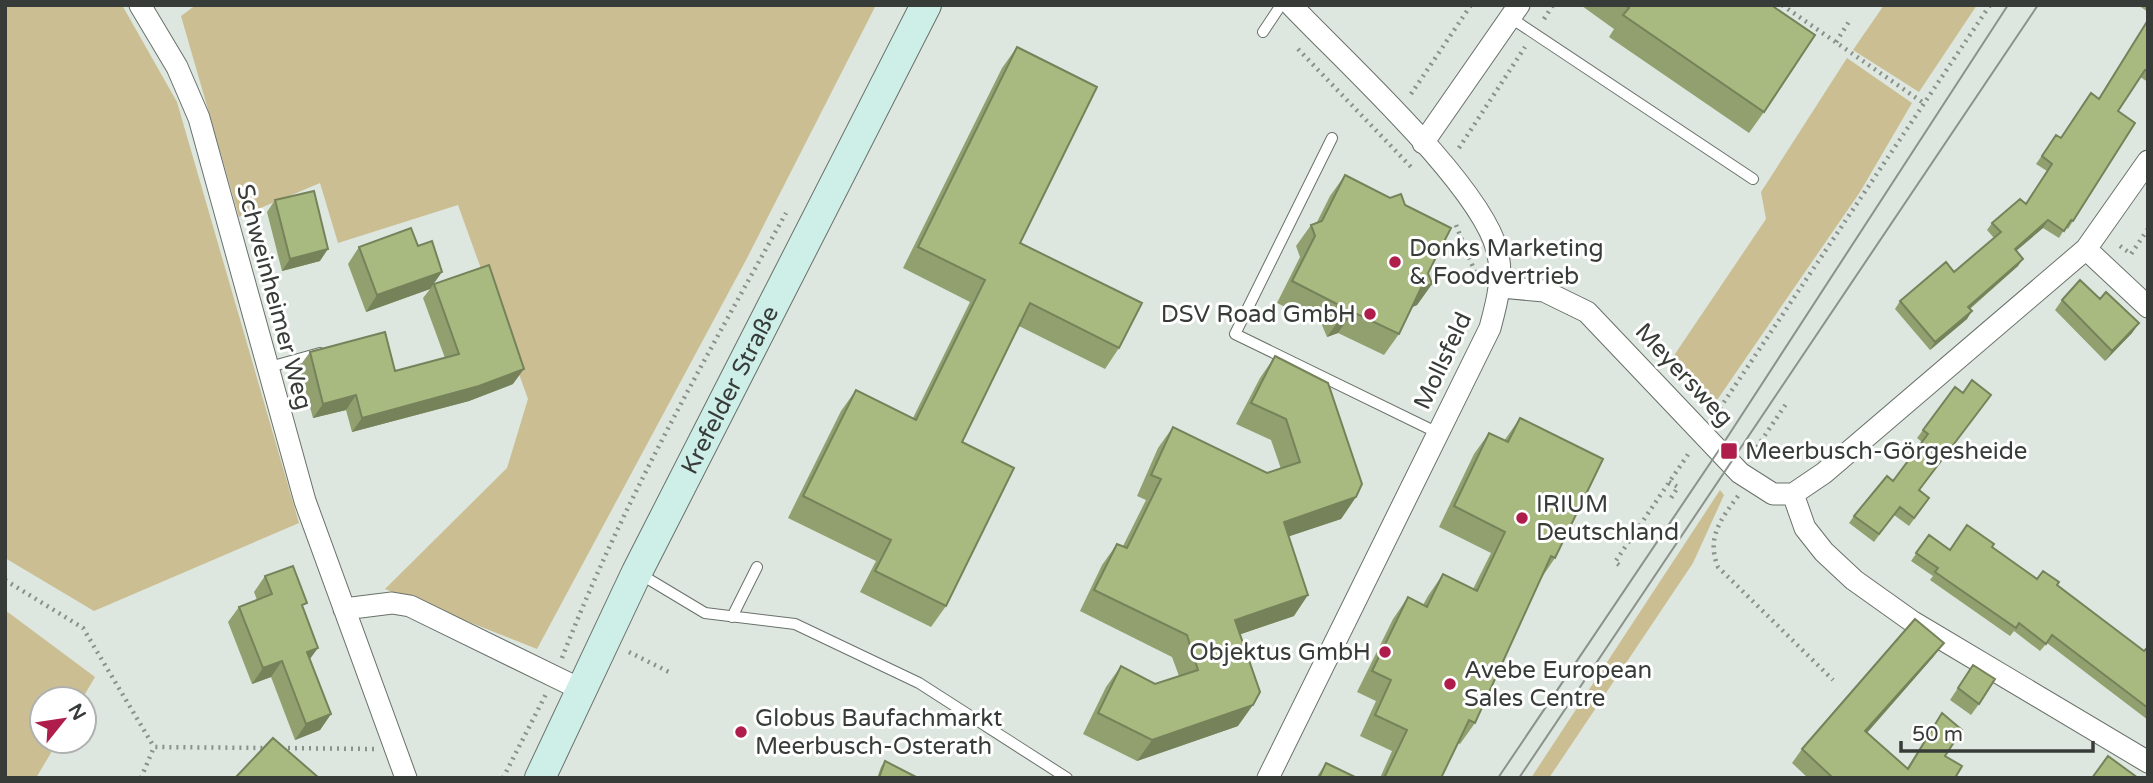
<svg xmlns="http://www.w3.org/2000/svg" width="2153" height="783" font-family="'Varela Round',sans-serif">
  <style>
    .green { fill: #cabe92 }
    .lines { fill: none; stroke-linecap: round; stroke-linejoin: round }
    .service-casing { stroke: #69716a; stroke-width: 12 }
    .minor-casing { stroke: #69716a; stroke-width: 23 }
    .secondary-casing { stroke: #69716a; stroke-width: 32 }
    .path { stroke: #8a918b; stroke-width: 4.5; stroke-dasharray: 2 5; stroke-linecap: butt }
    .service { stroke: #fff; stroke-width: 10 }
    .minor { stroke: #fff; stroke-width: 21 }
    .secondary { stroke: #ceeee8; stroke-width: 30 }
    .tram { stroke: #8b928c; stroke-width: 2 }
    .wall { fill: #91a06e }
    .shaded-wall { fill: #76825a }
    .building { fill: #a9ba80; stroke: #76825a; stroke-width: 2 }
    .poi-dot { fill: #af1d4b; stroke: #fff; stroke-width: 2.5 }
    .labels { text-anchor: middle; dominant-baseline: central; stroke-width: 6; stroke-linejoin: round; paint-order: stroke }
    .poi-label { font-size: 24px; fill: #383c39; stroke: #fff; text-anchor: start }
    .street-label { font-size: 24px; fill: #383c39; stroke: #fff }
  </style>
  <rect width="100%" height="100%" fill="#dde7df"/>
  <path class="green" d="M5,5H122L177,102L299,523L94,611L5,558Z
    M196,5H876L746,260L537,649L385,589L507,468L528,399L458,205L338,243L320,183L239,217L181,16Z
    M1884,5H1977L1919,92L1853,50Z
    M1847,58L1912,103L1860,192L1715,403L1673,357L1766,219L1761,192Z
    M1720,490L1724,495L1693,563L1549,778H1531Z
    M5,610L95,677L82,699H42V741H58L36,778H5Z"/>
  <g class="lines">
    <g class="service-casing">
      <path id="service" d="M1511,18L1753,179
        M1263,32L1281,5
        M1332,138L1235,334L1438,433
        M266,368L320,353
        M640,574L705,613L795,624L919,683L1067,778
        M732,617L757,567"/>
    </g>
    <g class="minor-casing">
      <path id="minor" d="M140,5L177,67L199,118L305,501L406,778
        M1423,143L1519,5
        M2086,249L2148,307
        M1501,287L1544,291L1587,312L1740,473L1773,494H1793L1805,528L1824,552L1854,580L1913,622L2148,762
        M1793,494L1824,473L2086,249L2148,161
        M344,609L392,603L410,606L582,690
        M1268,778L1490,328C1497,302 1504,277 1497,250C1480,184 1342,59 1291,5"/>
    </g>
    <g class="secondary-casing">
      <g id="secondary">
        <path id="s1" d="M540,778L637,572L926,5"/>
      </g>
    </g>
    <path class="path" d="M1782,5L1925,104
      M1544,19L1553,5
      M1836,42L1850,20
      M1298,49L1413,169
      M1411,94L1471,5
      M1459,148L1525,47
      M1456,225L1475,272
      M2120,246L2131,254L2148,229
      M1716,414L1990,5
      M1753,453L1786,404
      M1669,482L1678,487L1671,498
      M1738,496C1721,519 1706,538 1718,567L1833,680
      M1619,565L1615,562L1689,453
      M5,580L83,628L154,747
      M629,652L671,673
      M562,658C622,503 706,357 786,213
      M281,748L374,749
      M141,778L154,747L269,748
      M503,778L546,694"/>
    <use href="#service" class="service"/>
    <use href="#minor" class="minor"/>
    <use href="#secondary" class="secondary"/>
    <path class="tram" d="M1498,778L1719,450L2008,5
      M1519,778L2038,5"/>
  </g>
  <path class="wall" d="M1583,5H1771L1764,112L1749,133L1609,37L1614,29L1582,6Z
    M2138,5H2148V12Z
    M2148,19V82L2140,77L2118,111L2073,221L2068,229L2066,227L2059,238L2043,228L2016,251L2018,266L1970,309L1967,319L1930,350L1895,309L1900,301L1954,272L1994,238L1987,230L1992,223L2026,203L2047,171L2036,164L2056,135L2061,138L2099,98Z
    M1017,47L1020,243L1119,348L1105,369L1019,326L962,442L946,606L931,627L860,592L876,561L788,518L841,411L856,390L913,418L970,302L903,268L1002,68Z
    M1345,175L1428,273L1432,284L1417,305L1412,307L1399,334L1384,355L1338,333L1327,337L1322,325L1277,303L1300,257L1296,246L1311,225L1317,222L1330,196Z
    M275,200L320,261L282,271L267,212Z
    M418,246L434,283L513,384L469,401L352,432L346,410L313,418L299,367L310,352L395,371L445,358L423,298L430,289L366,312L348,264L359,247Z
    M2100,299L2139,323L2132,333L2105,361L2055,310L2062,300Z
    M1275,356L1356,497L1341,519L1289,536L1294,616L1240,634L1238,726L1137,761L1083,734L1106,687L1121,666L1155,684L1179,676L1172,657L1080,611L1102,565L1117,544L1123,546L1146,500L1137,496L1158,448L1173,427L1267,473L1281,469L1271,440L1236,424L1260,378Z
    M1955,387L1920,490L1929,498L1909,526L1894,515L1874,542L1849,523L1854,516L1893,481L1922,442L1917,438Z
    M1520,418L1555,558L1540,580L1475,723L1460,744L1458,743L1441,778H1380L1392,751L1360,736L1376,701L1357,692L1393,619L1408,597L1423,605L1428,596L1443,574L1473,589L1491,553L1439,527L1474,454L1489,433L1504,441Z
    M1929,535L1950,550L1992,547L2037,579L2057,585L2144,651H2148V720L2047,643L2040,651L2014,631L2010,636L1930,580L1933,576L1911,561Z
    M265,576L303,608L310,660L331,714L320,730L295,740L271,677L252,684L228,622L239,607L257,600L254,592Z
    M1934,656L1867,733L1907,768L1942,713L1945,756L1955,778H1808L1792,763L1802,749Z
    M1973,665L1979,704L1971,715L1950,700Z
    M885,761L918,778H877L881,767Z
    M1326,763L1357,778H1316Z"/>
  <path class="shaded-wall" d="M2048,220L2043,228L2010,256L2015,249Z
    M328,249L320,261L282,271L290,259Z
    M2023,259L2018,266L1963,314L1968,307Z
    M442,272L430,289L366,312L377,295Z
    M1432,284L1417,305L1406,310L1421,288Z
    M1972,311L1967,319L1930,350L1935,342Z
    M1353,312L1338,333L1327,337L1342,316Z
    M2139,323L2132,333L2105,361L2112,351Z
    M524,369L513,384L469,401L352,432L362,418Z
    M356,395L346,410L313,418L323,404Z
    M1356,497L1341,519L1269,543L1284,522Z
    M1308,595L1294,616L1221,641L1235,620Z
    M1944,643L1934,656L1856,745L1865,731Z
    M318,648L307,663V652Z
    M282,661L271,677L252,684L263,668Z
    M1253,705L1238,726L1137,761L1152,740Z
    M331,714L320,730L295,740L306,724Z"/>
  <path class="building" d="M1625,5H1771L1815,35L1764,112L1623,15L1629,8Z
    M2148,20V71L2145,70L2118,111L2135,123L2073,221L2071,220L2064,231L2048,220L2015,249L2023,259L1968,307L1972,311L1935,342L1900,301L1946,262L1954,272L2001,232L1992,223L2020,199L2026,204L2052,164L2042,156L2056,135L2061,138L2091,93L2099,99Z
    M1017,47L1097,87L1020,243L1142,303L1119,348L1030,303L962,442L1014,468L946,606L875,571L891,540L803,496L856,390L916,420L985,280L918,247Z
    M1345,175L1390,198L1401,194L1405,205L1451,228L1428,273L1432,284L1421,288L1399,334L1353,312L1342,316L1337,304L1292,281L1315,236L1311,225L1322,221Z
    M314,191L328,249L290,259L275,200Z
    M411,228L418,246L432,241L442,272L377,295L359,247Z
    M489,265L524,369L479,386L362,418L356,395L323,404L310,352L385,332L395,371L459,354L434,284Z
    M2080,280L2100,299L2106,292L2139,323L2112,351L2062,300Z
    M1275,356L1328,383L1362,484L1356,497L1284,522L1308,595L1235,620L1260,692L1253,705L1152,740L1098,713L1121,666L1155,684L1198,670L1187,635L1094,590L1117,544L1127,548L1161,479L1151,475L1173,427L1267,473L1300,462L1286,419L1251,403Z
    M1972,380L1991,395L1919,490L1929,498L1914,518L1900,507L1879,534L1854,516L1887,476L1893,481L1928,434L1923,430L1955,387L1963,393Z
    M1520,418L1603,459L1555,558L1551,556L1475,723L1469,720L1441,778H1384L1407,730L1375,715L1391,680L1372,671L1408,597L1427,607L1443,574L1477,591L1505,532L1454,506L1489,433L1508,442Z
    M1967,525L1994,544L1992,547L2037,579L2043,571L2059,582L2057,585L2144,651L2146,649L2148,651V708L2052,635L2046,644L2019,623L2016,628L1935,572L1938,568L1916,553L1929,535L1950,550Z
    M293,566L307,603L302,605L318,648L307,652L331,714L306,724L282,661L263,668L239,607L272,594L265,576Z
    M1915,619L1944,643L1865,731L1908,769L1942,713L1962,730L1945,756L1962,766L1955,778H1833L1802,749Z
    M1973,665L1995,679L1979,704L1958,688Z
    M273,738L319,778H235Z
    M2108,756L2138,778H2092Z
    M885,761L918,778H879Z
    M1326,763L1357,778H1319Z"/>
  <g class="poi-dot">
    <circle cx="1395" cy="262" r="7"/>
    <circle cx="1370" cy="314" r="7"/>
    <rect x="1720" y="442" width="18" height="18" rx="3.5"/>
    <circle cx="1522" cy="518" r="7"/>
    <circle cx="1385" cy="652" r="7"/>
    <circle cx="1450" cy="684" r="7"/>
    <circle cx="741" cy="732" r="7"/>
  </g>
  <g class="labels">
    <g class="poi-label">
      <text x="1409" y="248">Donks Marketing<tspan x="1409" dy="28">&amp; Foodvertrieb</tspan></text>
      <text x="1356" y="314" text-anchor="end">DSV Road GmbH</text>
      <text x="1745" y="451">Meerbusch-Görgesheide</text>
      <text x="1536" y="504">IRIUM<tspan x="1536" dy="28">Deutschland</tspan></text>
      <text x="1371" y="652" text-anchor="end">Objektus GmbH</text>
      <text x="1464" y="670">Avebe European<tspan x="1464" dy="28">Sales Centre</tspan></text>
      <text x="755" y="718">Globus Baufachmarkt<tspan x="755" dy="28">Meerbusch-Osterath</tspan></text>
    </g>
    <g class="street-label">
      <text transform="translate(274 297) rotate(75)">Schweinheimer Weg</text>
      <text transform="translate(1443 361) rotate(-65)">Mollsfeld</text>
      <text transform="translate(1684 375) rotate(47)">Meyersweg</text>
      <text stroke="none"><textPath href="#s1" startOffset="432">Krefelder Straße</textPath></text>
    </g>
  </g>
  <rect width="2153" height="783" fill="none" stroke="#383c39" stroke-width="14"/>
  <g transform="translate(63 720) rotate(60)"><circle r="33" fill="#ffffff" stroke="#afb1b0" stroke-width="2"/>
  <path d="M0-5L12 26L0 18L-12 26Z" fill="#af1d4b"/>
  <text y="-10" font-size="19" font-weight="bold" text-anchor="middle" fill="#383c39">N</text>
  </g>
  <path d="M1901 741v10h192v-10" fill="none" stroke="#383c39" stroke-width="3.5"/>
  <text x="1912" y="741" font-size="21" fill="#383c39" stroke="#ffffff" stroke-width="5" paint-order="stroke">50 m</text>
</svg>
